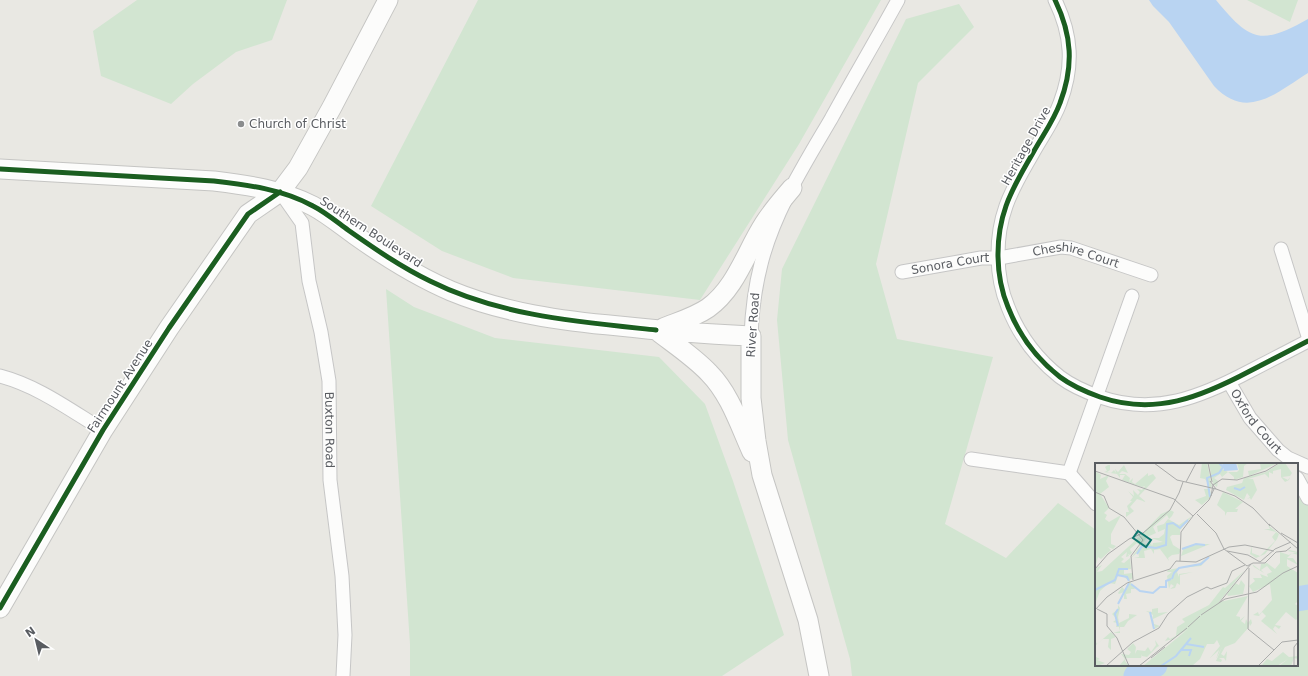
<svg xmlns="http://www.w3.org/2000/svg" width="1308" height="676" font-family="'DejaVu Sans',sans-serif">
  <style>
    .green { fill: #d2e5d1 }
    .water { fill: #b9d4f2 }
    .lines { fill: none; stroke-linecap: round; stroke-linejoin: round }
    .river { stroke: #b9d4f2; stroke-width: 25 }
    .minor-casing { stroke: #c6c6c6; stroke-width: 15 }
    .secondary-casing { stroke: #c5c5c3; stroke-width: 21 }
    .minor { stroke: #fcfcfb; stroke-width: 13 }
    .secondary { stroke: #fcfcfb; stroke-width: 19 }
    .cycleway-casing { stroke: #fff; stroke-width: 8 }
    .cycleway { stroke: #1b5e20; stroke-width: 5 }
    .poi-dot { fill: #8b8d8e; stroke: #fff; stroke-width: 1.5 }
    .labels { text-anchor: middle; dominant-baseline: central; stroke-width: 3; stroke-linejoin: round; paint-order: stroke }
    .poi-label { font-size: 12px; fill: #595c61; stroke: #fff; text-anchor: start }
    .street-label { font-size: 12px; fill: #595c61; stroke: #fff }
    .inset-river { fill: none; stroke: #b9d4f2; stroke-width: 2 }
    .inset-road { fill: none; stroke: #abacab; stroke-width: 1 }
    .view { fill: #0f766e; fill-opacity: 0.15; stroke: #0f766e; stroke-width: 2 }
    .inset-edge { fill: none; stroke: #595c61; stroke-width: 2 }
  </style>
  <rect width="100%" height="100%" fill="#e9e8e3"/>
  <path class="green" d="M137,0H287L272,40L236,52L193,84L171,104L101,76L93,31Z
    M478,0H881L799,144L700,300L513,278L442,251L371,206Z
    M1247,0H1298L1290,22Z
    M959,4L974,27L918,83L876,264L897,339L993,357L945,524L1006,558L1058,503L1096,530V665H1297V499L1308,496V676H852L850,659L788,440L777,320L782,269L906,19Z
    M386,289L414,307L495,338L659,357L705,404L733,481L784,635L722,676H410V644Z"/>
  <path class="water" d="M1149,0H1216C1250,41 1260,46 1308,19V73C1276,93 1247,121 1214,86L1169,22L1153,6Z"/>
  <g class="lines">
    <path class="river" d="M1297,599L1308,597
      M1136,676L1155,665"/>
    <g class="minor-casing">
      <g id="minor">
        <path d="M1055,0C1072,35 1074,66 1060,103C1054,120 1043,135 1034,151C1024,169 1013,186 1006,206C995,237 995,276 1008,307C1019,335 1037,359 1060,377C1072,386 1086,392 1100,397C1155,416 1201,397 1250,371C1269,361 1289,351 1308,341"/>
        <path id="s1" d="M281,193L302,223L309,281L321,332L329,381L330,480L342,576L345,635L343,676"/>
        <path d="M1281,249L1308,336"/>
        <path id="s2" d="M902,272L981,258H999L1061,247L1071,248L1151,275"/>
        <path d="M751,336C752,311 755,287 761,264C774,212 804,165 831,119C853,79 876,40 898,0"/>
        <path d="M0,376C38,386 70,410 103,430"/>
        <path id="s3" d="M1229,382L1250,418L1278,450L1288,458L1308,467"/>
        <path d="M971,459L1069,473"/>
        <path d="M1069,473L1132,296"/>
        <path d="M1069,473L1096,504"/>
        <path d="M1297,478L1308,498"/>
      </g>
    </g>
    <g class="secondary-casing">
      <path id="secondary" d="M0,169L214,181C248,185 282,190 313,206C328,214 341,225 355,235C386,257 416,276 451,291C504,313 562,321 619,326C663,331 707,334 751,336V398L756,441L762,475L808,620L819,676
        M663,328C678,322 695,317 708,308C736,288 746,252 764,224C772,211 782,200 792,188
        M656,330C674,344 694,357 709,373C730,394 740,426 752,452
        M0,608L103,430L169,328L248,214L280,192L298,168L332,107L388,0"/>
    </g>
    <use href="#minor" class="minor"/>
    <use href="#secondary" class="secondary"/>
    <g class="cycleway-casing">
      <path id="cycleway" d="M1055,0C1072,35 1074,66 1060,103C1054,120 1043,135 1034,151C1024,169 1013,186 1006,206C995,237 995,276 1008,307C1019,335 1037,359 1060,377C1072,386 1086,392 1100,397C1155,416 1201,397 1250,371C1269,361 1289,351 1308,341
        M0,169L214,181C248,185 282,189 313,206C325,212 337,222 348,230C375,249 401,267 430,281C500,316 579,322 656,330
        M0,608L103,430L169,328L248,214L280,192"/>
    </g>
    <use href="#cycleway" class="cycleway"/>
  </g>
  <circle class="poi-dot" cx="241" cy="124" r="4"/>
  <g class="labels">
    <g class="poi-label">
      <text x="249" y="124">Church of Christ</text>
    </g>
    <g class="street-label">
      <text transform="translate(1026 146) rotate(-61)">Heritage Drive</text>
      <text transform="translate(371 232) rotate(33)">Southern Boulevard</text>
      <text stroke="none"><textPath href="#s2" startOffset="177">Cheshire Court</textPath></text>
      <text stroke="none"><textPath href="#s2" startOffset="49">Sonora Court</textPath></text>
      <text transform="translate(753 325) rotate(-86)">River Road</text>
      <text transform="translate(120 386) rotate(-57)">Fairmount Avenue</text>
      <text stroke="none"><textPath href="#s3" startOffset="48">Oxford Court</textPath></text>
      <text stroke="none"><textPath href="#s1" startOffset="246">Buxton Road</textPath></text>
    </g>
  </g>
  <g transform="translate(1095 463)">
    <rect width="203" height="203" fill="#e9e8e3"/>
    <path d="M107,0H112L117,23L115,26L116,34L107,42L100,37L111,33L109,26H113L114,22L110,16L105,15ZM114,0H126L127,6L133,9L127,14L125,11L119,15L123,18L122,24L118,21ZM142,0H153L149,3L148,14L139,17V14L133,9H142L144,7ZM165,0H183L154,13L153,8L166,6ZM185,0H190L197,10L195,13L187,14L193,17L195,14L194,17L190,19L186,14V6L178,8V11L174,9V15L170,11L153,16H158L162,27L156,37L155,35L152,36L155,34L152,30L149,37L131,27L132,24L147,20L149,15L171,9ZM13,2H15V7L12,9L16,10L19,7L21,10L20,6L23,9L29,2L33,10L27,8L24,11H30L35,15L34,19L38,15L37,19L40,21L53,10V13L58,11L61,15L44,33L51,39L42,36L35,44L39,48L31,54V49H34L32,43L37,38H35L38,34L33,28L39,33L38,27L43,32L45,29L42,26L47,27L50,23L47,24L27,17L30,12H25V15L22,11L9,9L12,8L10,4ZM0,8L6,12L5,16L14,12L11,18L14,24L5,31L14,45L9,50L12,52L10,56L14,59L26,52L16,71V81L21,83L18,86L13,84L16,87L6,96L3,94L1,101ZM128,29L148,39L140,46H143L142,49H132L130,53V49L122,42ZM75,47L79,49L77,53L74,56L72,52L58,64L61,70L52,74L48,80L53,82L56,80L57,83L58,80L68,79L56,75H64L69,71L70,66L63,69L62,63L69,61L73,56L84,62L97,53L85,67V72H77L75,74L78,82L86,87L84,91L77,92L73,95L74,98L65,86L59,87V91L56,86L49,88L50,95H39L44,94L43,89L36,95L45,83L42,80L35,86L36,89L38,88L35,92L33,91L34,93L31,94L32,89L26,94L29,96L26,99L29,100L35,95L36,106L29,107V111L37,110L38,115L34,117L40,126H36V130L31,131L32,136H29V129L24,131L23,130L27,124L30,127L35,119L28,113H23L20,121L14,120L5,128L0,141L1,105L7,102L2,109L7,108L44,74L47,78L45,73L66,51ZM173,62L184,71L182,76L170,91L161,95L155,91L157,83V90L165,93L180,78L177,74L181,69L169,66H175ZM107,81H115L86,93L89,84ZM194,87L203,89V92L197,90L192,95H198L203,102L192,96V103L203,110V138L200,141L203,143V155L201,157L191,149L180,162L186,163L184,166L180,163L178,166L182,171L166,158L171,153L167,149L164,153L158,152L163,149L164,152L177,137L175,121L158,129L154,123L160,118L158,115H167L165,111L173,114L172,111L177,109L172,103L166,107L169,110L159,104L157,101L165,107L166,101L172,100L180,106L185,100V89L194,92L197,90H202L193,88ZM121,92L115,93L106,103L85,105L82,109L84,114V111L98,109L85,112V122L82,120L80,125L75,126L79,123L76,121L75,124L76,120L74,126L72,113L77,109H72L73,107L103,101L116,93ZM149,108L124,139L153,133L141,153L145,154V157L150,153L146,158L150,161L151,156L153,160L156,156L157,160L155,163L154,160V164L140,180L130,184L126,191L129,193L132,188L131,198L129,195H124L127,197L126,199L121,198L127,184L121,196L124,187L115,195L125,183L122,177L119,181H112L105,196L97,203H48L93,166L78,176L70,178L73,174L75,176L81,173L82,164L90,159L87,156L114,142L128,124L130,125ZM146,117L150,122L148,131L133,133L132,131L140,120L144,122ZM23,142L25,145L23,154L24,160L34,155V151L42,152L33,158L29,164H25V170H18L25,168L24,164H21L22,160L18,159L22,156L17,151L23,146ZM63,145V150L73,149L58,156L59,161L65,163L59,166H58L60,164L57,158L58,152L51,148L57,149V146ZM16,169L21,174L16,176V187L13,184L14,176H8L1,182V194L5,196L2,197L10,200L2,203L0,201V177L2,181ZM60,177L64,183L73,179L62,184L52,194L47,193V191L46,195H31L30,198L34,203H24L30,196L26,191L34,192L36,189L32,186L38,180L41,184L40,191L42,187L50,188L53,184L56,189L61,182ZM188,189L194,194L203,193V196L199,195L196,203H184L193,196L182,203L167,202L172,196L177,198Z" fill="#d2e5d1"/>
    <path d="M127,0H141L143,7L129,8Z" fill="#b9d4f2"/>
    <path class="inset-river" d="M139,25L145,27L150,24M115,34L112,15L124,10L128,4L124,0M87,86L101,81L110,82M42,91L47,83L61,85L71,82L72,61L78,60L85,65L93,57M22,112L32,114L34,118M77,116L79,110L84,105L106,101L114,94M36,121L45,128L58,130L65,124H71V118L76,116M0,127L20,117L24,106H33M23,141L34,120M55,149L59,166M23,163L20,151L23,146M91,181L109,184M85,187H96L94,193M66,203L81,193L96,175"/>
    <path class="inset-road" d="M59,0L82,17L121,26M113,0L117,19M0,8L79,36L98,53L114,37L119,26M115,18L121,26L140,33L158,45L175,63M91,19L101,0M0,29L9,33L14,45L29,54L48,77L36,93L38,117M116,33L118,22L127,16L142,17L171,8L184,0M102,51L121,70L129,86L152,103L158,100H170L181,89L191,88L196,84M174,61L203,86M186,70L203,80M132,88L153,92L165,99L180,86L196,79M85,98L86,69L98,53M154,105L153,166L179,187M0,106L13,91L34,76L48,70L75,47L84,30L88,19M124,140L156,101M2,146L12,151V163L22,175L34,203M0,147L12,134L32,120L75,106L81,98L101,99L134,84L150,82L179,88M106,152L130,136L162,129L188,110L203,103M93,164L105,153M56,195L70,184M11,203L38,179L64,165L73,151L92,134L112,124L116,126L132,120L137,108L150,102M44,203L92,165M163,203L187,179L203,177M199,203V184L203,179"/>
    <path class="view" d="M43,68L56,77L51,84L38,75Z"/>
    <rect width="203" height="203" class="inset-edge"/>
  </g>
  <g transform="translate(36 640) rotate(325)" stroke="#ffffff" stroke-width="3" paint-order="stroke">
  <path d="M0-3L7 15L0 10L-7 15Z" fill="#595c61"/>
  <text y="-6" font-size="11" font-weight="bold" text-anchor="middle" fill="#595c61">N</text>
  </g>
</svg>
